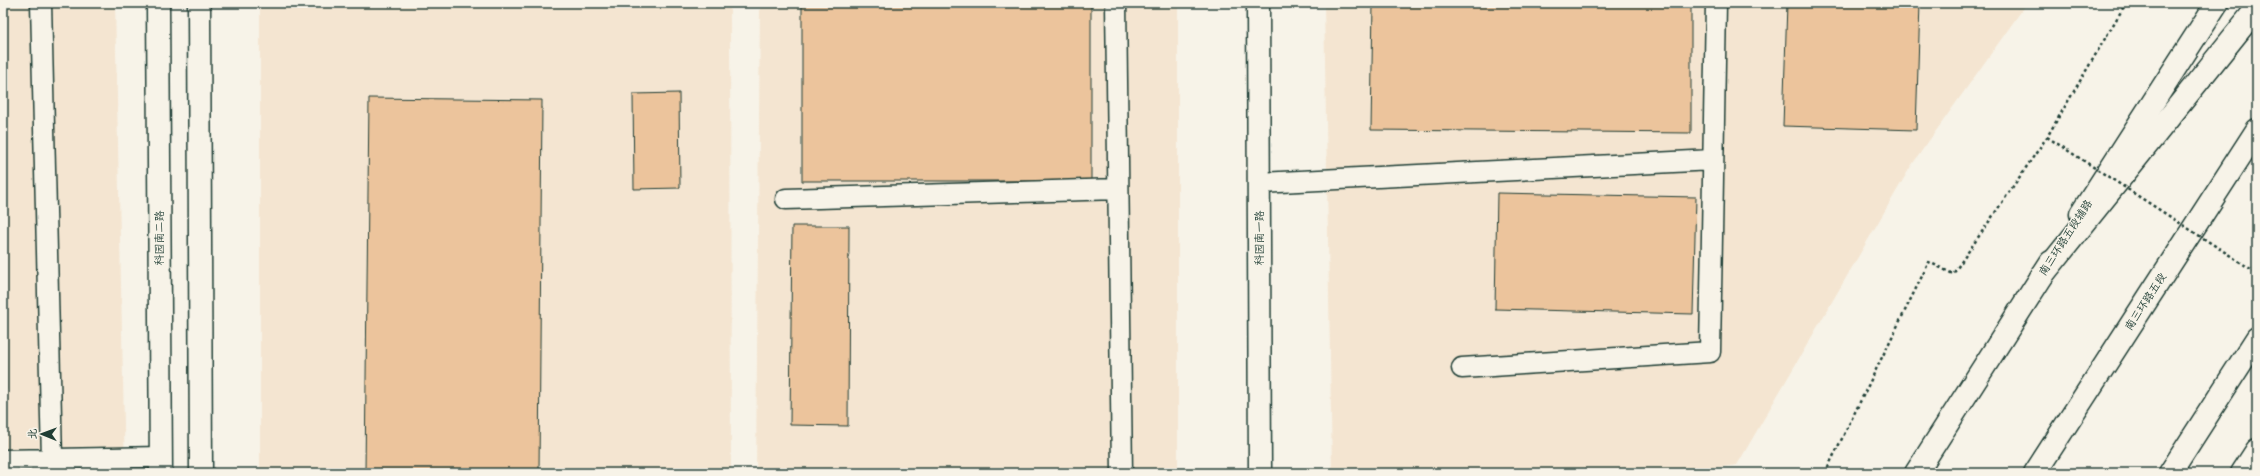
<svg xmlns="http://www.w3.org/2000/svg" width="2260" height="476" font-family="Kalam,'LXGW WenKai TC',sans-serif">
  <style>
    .built { fill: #f4e5d1 }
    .building { fill: #ecc49c; stroke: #1f3d34 }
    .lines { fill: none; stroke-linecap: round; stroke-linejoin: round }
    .lane-casing { stroke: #1f3d34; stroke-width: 23 }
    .street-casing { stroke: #1f3d34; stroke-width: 25 }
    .secondary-casing { stroke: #1f3d34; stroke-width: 25 }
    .highway-casing { stroke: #1f3d34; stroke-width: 25 }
    .path { stroke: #1f3d34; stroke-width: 2.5; stroke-dasharray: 3 3; stroke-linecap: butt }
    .lane { stroke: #f7f3e8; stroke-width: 20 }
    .street { stroke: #f7f3e8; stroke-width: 22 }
    .secondary { stroke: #f7f3e8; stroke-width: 22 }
    .highway { stroke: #f7f3e8; stroke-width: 22 }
    .path-bridge { stroke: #1f3d34; stroke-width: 2.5; stroke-dasharray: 3 3; stroke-linecap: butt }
    .labels { text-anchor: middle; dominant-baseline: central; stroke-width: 3; stroke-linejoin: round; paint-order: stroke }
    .street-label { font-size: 11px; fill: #1f3d34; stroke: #f7f3e8 }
  </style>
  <rect width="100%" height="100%" fill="#f7f3e8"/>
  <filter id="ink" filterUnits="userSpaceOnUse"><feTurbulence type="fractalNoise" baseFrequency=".025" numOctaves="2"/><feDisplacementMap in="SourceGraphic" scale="8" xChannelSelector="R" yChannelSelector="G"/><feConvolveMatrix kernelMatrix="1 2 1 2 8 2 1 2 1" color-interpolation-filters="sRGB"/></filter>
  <g filter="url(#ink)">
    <path class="built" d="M3,3H115L125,473H3Z
      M260,3H730L731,473H260Z
      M760,3H1178V473H756Z
      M1324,3H2027L1911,166L1737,465L1673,473H1332Z"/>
    <path class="building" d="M3,3L6,390H3Z
      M802,3H1091V181H802Z
      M1373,3H1691V133L1371,130Z
      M1787,3H1920L1916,130L1783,126Z
      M679,93L680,188L634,189L633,94Z
      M369,98L542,100L539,473H365Z
      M1497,193L1696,197L1693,314L1495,309Z
      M792,226H849L848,426L790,425Z"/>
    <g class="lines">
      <g class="lane-casing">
        <path id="lane" d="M41,3L52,459
          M1116,3L1122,473
          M1260,183L1713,160
          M786,199L1118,189
          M1462,368L1710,352L1716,3
          M3,460L161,457"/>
      </g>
      <g class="street-casing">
        <path id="street" d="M158,3L161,473
          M199,3L201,473
          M1258,3L1260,473"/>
      </g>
      <g class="secondary-casing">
        <path id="secondary" d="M2081,214L2217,3
          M1916,473L2051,262
          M2242,473L2257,450"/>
      </g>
      <g class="highway-casing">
        <path id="highway" d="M2041,277L2257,8
          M2035,473L2257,130
          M2170,473L2257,338"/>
      </g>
      <path class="path" d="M1825,473L1929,262L1953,274L2047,137L2126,3"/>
      <use href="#lane" class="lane"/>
      <use href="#street" class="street"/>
      <use href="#secondary" class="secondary"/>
      <use href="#highway" class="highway"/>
      <path class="path-bridge" d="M2047,137L2257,273"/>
    </g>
  </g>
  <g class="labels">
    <g class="street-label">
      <text transform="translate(160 238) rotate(-90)">科园南二路</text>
      <text transform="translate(1260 238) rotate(-90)">科园南一路</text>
      <text transform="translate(2066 238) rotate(-57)">南三环路五段辅路</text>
      <text transform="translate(2146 302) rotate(-57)">南三环路五段</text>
    </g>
  </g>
  <rect width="2260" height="476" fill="none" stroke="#f7f3e8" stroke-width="16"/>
  <rect x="8" y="8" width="2244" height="460" fill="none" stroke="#1f3d34" stroke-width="1.5" filter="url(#ink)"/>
  <g transform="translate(42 434) rotate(271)" stroke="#f7f3e8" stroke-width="3" paint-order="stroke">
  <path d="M0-3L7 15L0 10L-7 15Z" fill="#1f3d34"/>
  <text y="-6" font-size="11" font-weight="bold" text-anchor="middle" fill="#1f3d34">北</text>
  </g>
</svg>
